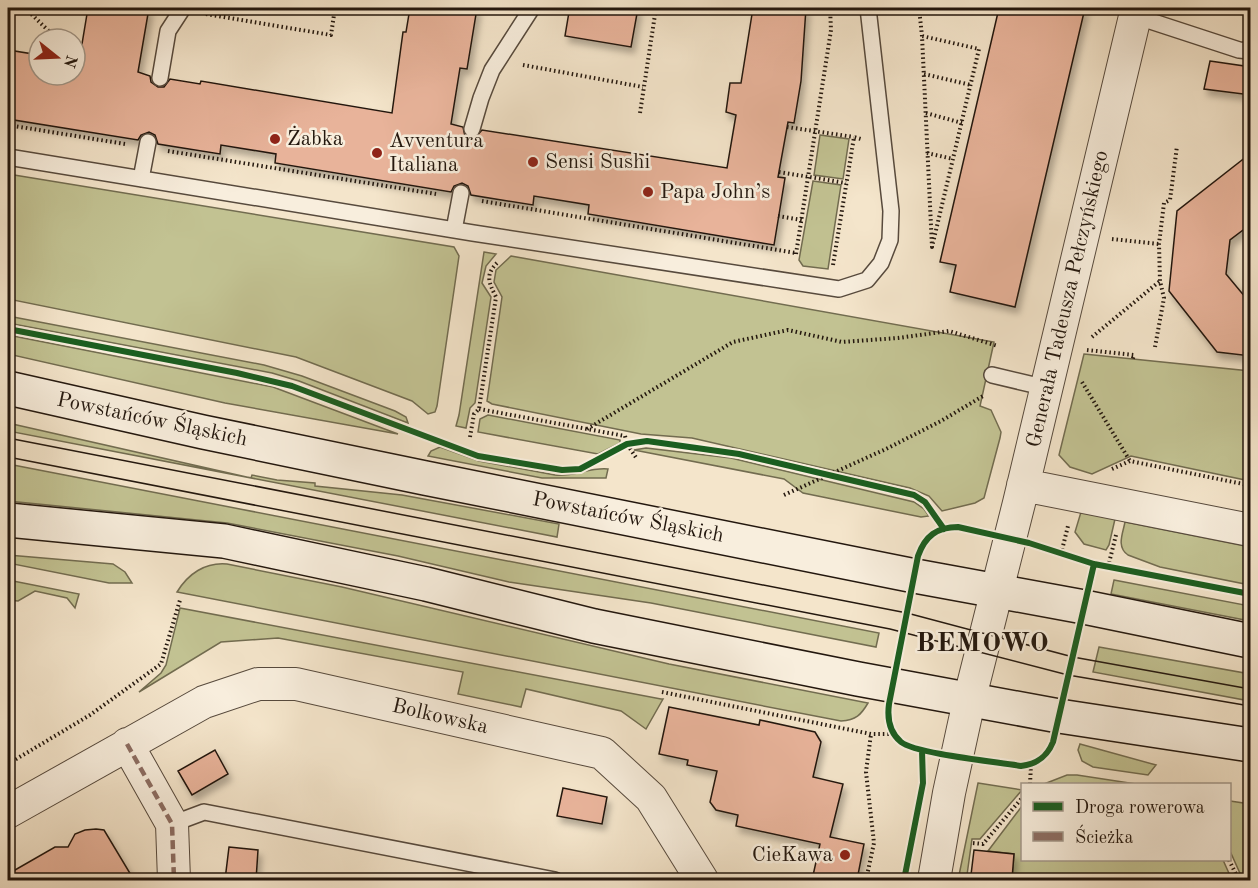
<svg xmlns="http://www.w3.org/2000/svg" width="1258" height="888" font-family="'Old Standard TT',serif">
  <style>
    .green { fill: #c2c292; stroke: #726c50; stroke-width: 1.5 }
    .building { fill: #e8b39a; stroke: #23170e; stroke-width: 1.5; filter: url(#shadow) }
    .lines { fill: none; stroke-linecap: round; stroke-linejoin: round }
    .service-casing { stroke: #574a3d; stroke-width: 18 }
    .minor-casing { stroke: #574a3d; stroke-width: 34 }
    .secondary-casing { stroke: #23170e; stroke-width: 36 }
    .path { stroke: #23170e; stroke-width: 4; stroke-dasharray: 1.5 3; stroke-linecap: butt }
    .service { stroke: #f8eedd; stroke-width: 15 }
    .minor { stroke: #f8eedd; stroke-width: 32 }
    .secondary { stroke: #f8eedd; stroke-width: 33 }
    .tram { stroke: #23170e; stroke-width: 1.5 }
    .quiet { stroke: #8d6e63; stroke-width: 4.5; stroke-dasharray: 9 4.5; stroke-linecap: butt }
    .cycleway-casing { stroke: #f8eedd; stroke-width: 10 }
    .cycleway { stroke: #1b5e20; stroke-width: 6 }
    .poi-dot { fill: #8f2418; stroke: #f8eedd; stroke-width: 2 }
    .labels { text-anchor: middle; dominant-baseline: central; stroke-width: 5; stroke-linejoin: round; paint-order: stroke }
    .poi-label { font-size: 21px; fill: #23170e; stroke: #f8eedd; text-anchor: start }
    .street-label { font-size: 21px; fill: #23170e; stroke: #f8eedd }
    .district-label { font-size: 27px; font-weight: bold; letter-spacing: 1.5px; fill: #23170e; stroke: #f8eedd }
  </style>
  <defs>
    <filter id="shadow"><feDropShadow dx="3.5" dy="6" stdDeviation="3" flood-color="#0004"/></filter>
  </defs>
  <rect width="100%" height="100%" fill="#f4e5cb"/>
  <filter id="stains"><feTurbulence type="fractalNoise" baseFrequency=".00333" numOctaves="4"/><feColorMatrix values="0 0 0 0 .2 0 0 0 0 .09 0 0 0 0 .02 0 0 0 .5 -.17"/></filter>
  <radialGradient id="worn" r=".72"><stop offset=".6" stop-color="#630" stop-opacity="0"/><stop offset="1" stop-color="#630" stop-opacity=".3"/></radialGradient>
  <path class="green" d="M820,135L849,139L843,179L814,175Z
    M8,174L454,247L459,256L437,406L435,412L428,414L412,401L296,357L8,299Z
    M813,181L841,185L828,269L803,266L799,260Z
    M484,252L496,254L486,266L482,283L491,297L475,403L470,408L466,428L456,426L459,415Z
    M511,256L994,342L980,406L991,410L1001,432L1000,438L984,498L975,503L942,511L929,496L910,488L692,438L641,434L492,404L487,401L502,297L494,282L496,270Z
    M8,316L264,365L302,376L395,411L406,417L408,423L299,381L272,373L8,323Z
    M8,335L273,387L398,434L225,403L8,354Z
    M1084,354L1250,371V481L1131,456L1092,474L1070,467L1059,455Z
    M488,415L620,440V443L598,454L478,432L480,419Z
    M8,423L251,478L252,475L277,480L315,483V486L402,495L559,524L557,537L8,431Z
    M440,447L479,461L555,475C574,477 590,467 608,469L606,478H542L428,456L431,451Z
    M646,448L731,458L914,502L924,509L929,516L921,517L803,493L784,479L634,450Z
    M8,464L879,633L876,647L651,603L509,582L398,556L227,523L8,501Z
    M1081,512L1115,519L1109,545L1106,550L1084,544L1075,532Z
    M1125,522L1250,547V585L1160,567L1128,555C1116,547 1123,533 1125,522Z
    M8,555L113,564L125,572L132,583H109L8,563Z
    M227,564L342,587L669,664L868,703C861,715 856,720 841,721L177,592C188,574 205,562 227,564Z
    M8,580L79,594L75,608L67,598L35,591L18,601L8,600Z
    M1114,580L1250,606V621L1111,594Z
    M180,608L661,699H663L646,729L621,711L526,689L521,707L458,694L463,672L278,638L221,642L139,692L161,673L166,665Z
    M1099,647L1250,674V701L1093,672Z
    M1080,744L1156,765L1148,775L1093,767L1082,761L1078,750Z
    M1067,775H1077L1136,784H1044Z
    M978,783L1022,790L980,839H972L967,875L963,876L961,880H958Z
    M1230,801L1250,804V880H1243L1230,851Z
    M1022,806V860H1223L1232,880H1028L1012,879L1014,854L988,851Z"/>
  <path class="building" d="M88,8H149L138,72L150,76L151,82L158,87H164L170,79L200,84L201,81L392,113L403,32H406L410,8H477L467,69L460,68L451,124L463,127L465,136L475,138L482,130L727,168L736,115L726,112L730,83H741L753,8H806L801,81L794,123L788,122L778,177L785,178L774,245L588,214L589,205L534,196L533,205L471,195L468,186L462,183L454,186L451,192L275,163L276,154L221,145L220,154L158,144L155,135L149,132L141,135L138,140L8,119V50L39,55V75H75V61L79,62Z
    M578,8H638L631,47L565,36L569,12L577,13Z
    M999,8H1085L1015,307L950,292L956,265L940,262Z
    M1210,61L1251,67V95L1204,89Z
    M1251,153V224L1230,240L1226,274L1251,304V356L1217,352L1169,291L1177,211Z
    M669,707L759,725L760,720L815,732L821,742L813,777L843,784L830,837L864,844L857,880H812L820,844L736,826L738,815L716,810L710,802L717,771L687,765L688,760L659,754Z
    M215,750L228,774L192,795L178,771Z
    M563,788L607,797L602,824L557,816Z
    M96,829L104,830L134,880H8V874L55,847H68L75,834L85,830Z
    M229,847L258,850L256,880H225Z
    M974,850L1014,854L1012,879L971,875Z"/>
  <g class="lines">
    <g class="service-casing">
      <path id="service" d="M1135,16L1239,50L1250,51
        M160,78L168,31L183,8
        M472,129L481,98L492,70L532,8
        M8,157L473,233L839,289L867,280L881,263L890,240L891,211L868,8
        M141,179L148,142
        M454,230L461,193
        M992,375L1047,388
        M172,824L204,812L555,880"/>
    </g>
    <g class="minor-casing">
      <path id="minor" d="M1023,485L1250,530
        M127,744L172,824L174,880
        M8,812L204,702L258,684H296L602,753L651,798L702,880
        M934,880L949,793L969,701L1019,503L1137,8"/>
    </g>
    <g class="secondary-casing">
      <path id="secondary" d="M8,388L203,432L425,478L915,576L1084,607L1250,641
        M8,520L224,541L426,584L594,626L858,679L1059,716L1250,745"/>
    </g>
    <path class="path" d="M25,8L56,38
      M919,8L922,36L932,247L979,49L922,36
      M206,14L331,35L335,8
      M523,65L643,87
      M924,74L971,85
      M640,113L656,8
      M926,113L962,123
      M8,125L125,144
      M787,127L854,137
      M168,151L436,194
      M927,153L953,159
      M779,172L846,183
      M482,201L796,253
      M778,216L802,220
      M1112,239L1159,244
      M796,254L831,30L830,8
      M833,265L854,137L861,139
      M1092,337L1160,281
      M1155,347L1164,298L1160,281L1159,244L1164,203L1170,200L1177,146
      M1087,350L1134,355L1132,361
      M1082,382L1130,461
      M479,409L625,436L627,444L637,459
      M587,429L733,342L788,330L842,342L898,338L949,331L998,346
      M470,437L474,414L479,409L496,297C488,281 485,274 499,261
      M1112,469L1130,461L1248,485
      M784,495L886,449L941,421L983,396
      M1061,554L1068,526
      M1108,567L1116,535
      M662,692L871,734H893
      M8,764L90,715L161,664L180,600
      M1030,784L1031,765
      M973,843L983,844L1022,798
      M1229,860L1239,880
      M866,880L874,843L866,772L871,734"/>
    <use href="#service" class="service"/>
    <use href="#minor" class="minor"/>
    <use href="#secondary" class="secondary"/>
    <path class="tram" d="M8,438L907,613L1073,657L1250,689
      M8,457L890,629L1068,675L1250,706"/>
    <path class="quiet" d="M127,744L172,824L174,880"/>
    <g class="cycleway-casing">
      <path id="cycleway" d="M8,329L237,373L292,386L478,456L562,470L580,469L627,444L647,441L739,454L914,495L925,502L944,529
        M1094,564L1053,742C1047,757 1037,764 1021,766C998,762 916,754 901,742C889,732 887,719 889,704L918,556C925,536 937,527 958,527L1029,543L1094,564L1250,594
        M904,880L923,783L922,751"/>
    </g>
    <use href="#cycleway" class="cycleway"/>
  </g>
  <g class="poi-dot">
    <circle cx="275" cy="139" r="6"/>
    <circle cx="377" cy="153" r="6"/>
    <circle cx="533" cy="162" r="6"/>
    <circle cx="648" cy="192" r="6"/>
    <circle cx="845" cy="855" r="6"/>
  </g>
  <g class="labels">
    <g class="poi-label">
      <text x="287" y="139">Żabka</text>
      <text x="389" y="141">Avventura<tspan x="389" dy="24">Italiana</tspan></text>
      <text x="545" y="162">Sensi Sushi</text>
      <text x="660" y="192">Papa John’s</text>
      <text x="833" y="855" text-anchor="end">CieKawa</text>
    </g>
    <g class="street-label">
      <text transform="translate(1068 299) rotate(-77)">Generała Tadeusza Pełczyńskiego</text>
      <text transform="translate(152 420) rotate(12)">Powstańców Śląskich</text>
      <text transform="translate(628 518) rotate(11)">Powstańców Śląskich</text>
      <text transform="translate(440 717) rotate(13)">Bolkowska</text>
    </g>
    <g class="district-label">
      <text x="983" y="643">BEMOWO</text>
    </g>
  </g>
  <rect width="1258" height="888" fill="none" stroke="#f4e5cb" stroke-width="30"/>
  <rect x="9" y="9" width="1240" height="870" fill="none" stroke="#23170e" stroke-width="3"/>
  <rect x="15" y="15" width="1228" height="858" fill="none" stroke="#23170e" stroke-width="1.5"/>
  <rect x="1021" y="783" width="210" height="78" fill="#f8eedd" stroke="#a3988a" stroke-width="1.5"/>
  <rect x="1033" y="802" width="30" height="9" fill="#1b5e20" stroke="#a3988a" stroke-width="1.5"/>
  <text x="1075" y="813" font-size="18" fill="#23170e">Droga rowerowa</text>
  <rect x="1033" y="832" width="30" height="9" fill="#8d6e63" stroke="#a3988a" stroke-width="1.5"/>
  <text x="1075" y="843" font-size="18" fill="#23170e">Ścieżka</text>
  <g transform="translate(57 57) rotate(108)"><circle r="28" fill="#f8eedd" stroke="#a3988a" stroke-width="1.5"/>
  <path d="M0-4.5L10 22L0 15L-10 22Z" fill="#8f2418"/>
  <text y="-9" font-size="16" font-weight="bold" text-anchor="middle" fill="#23170e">N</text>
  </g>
  <rect width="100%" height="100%" filter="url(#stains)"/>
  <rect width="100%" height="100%" fill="url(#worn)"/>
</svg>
